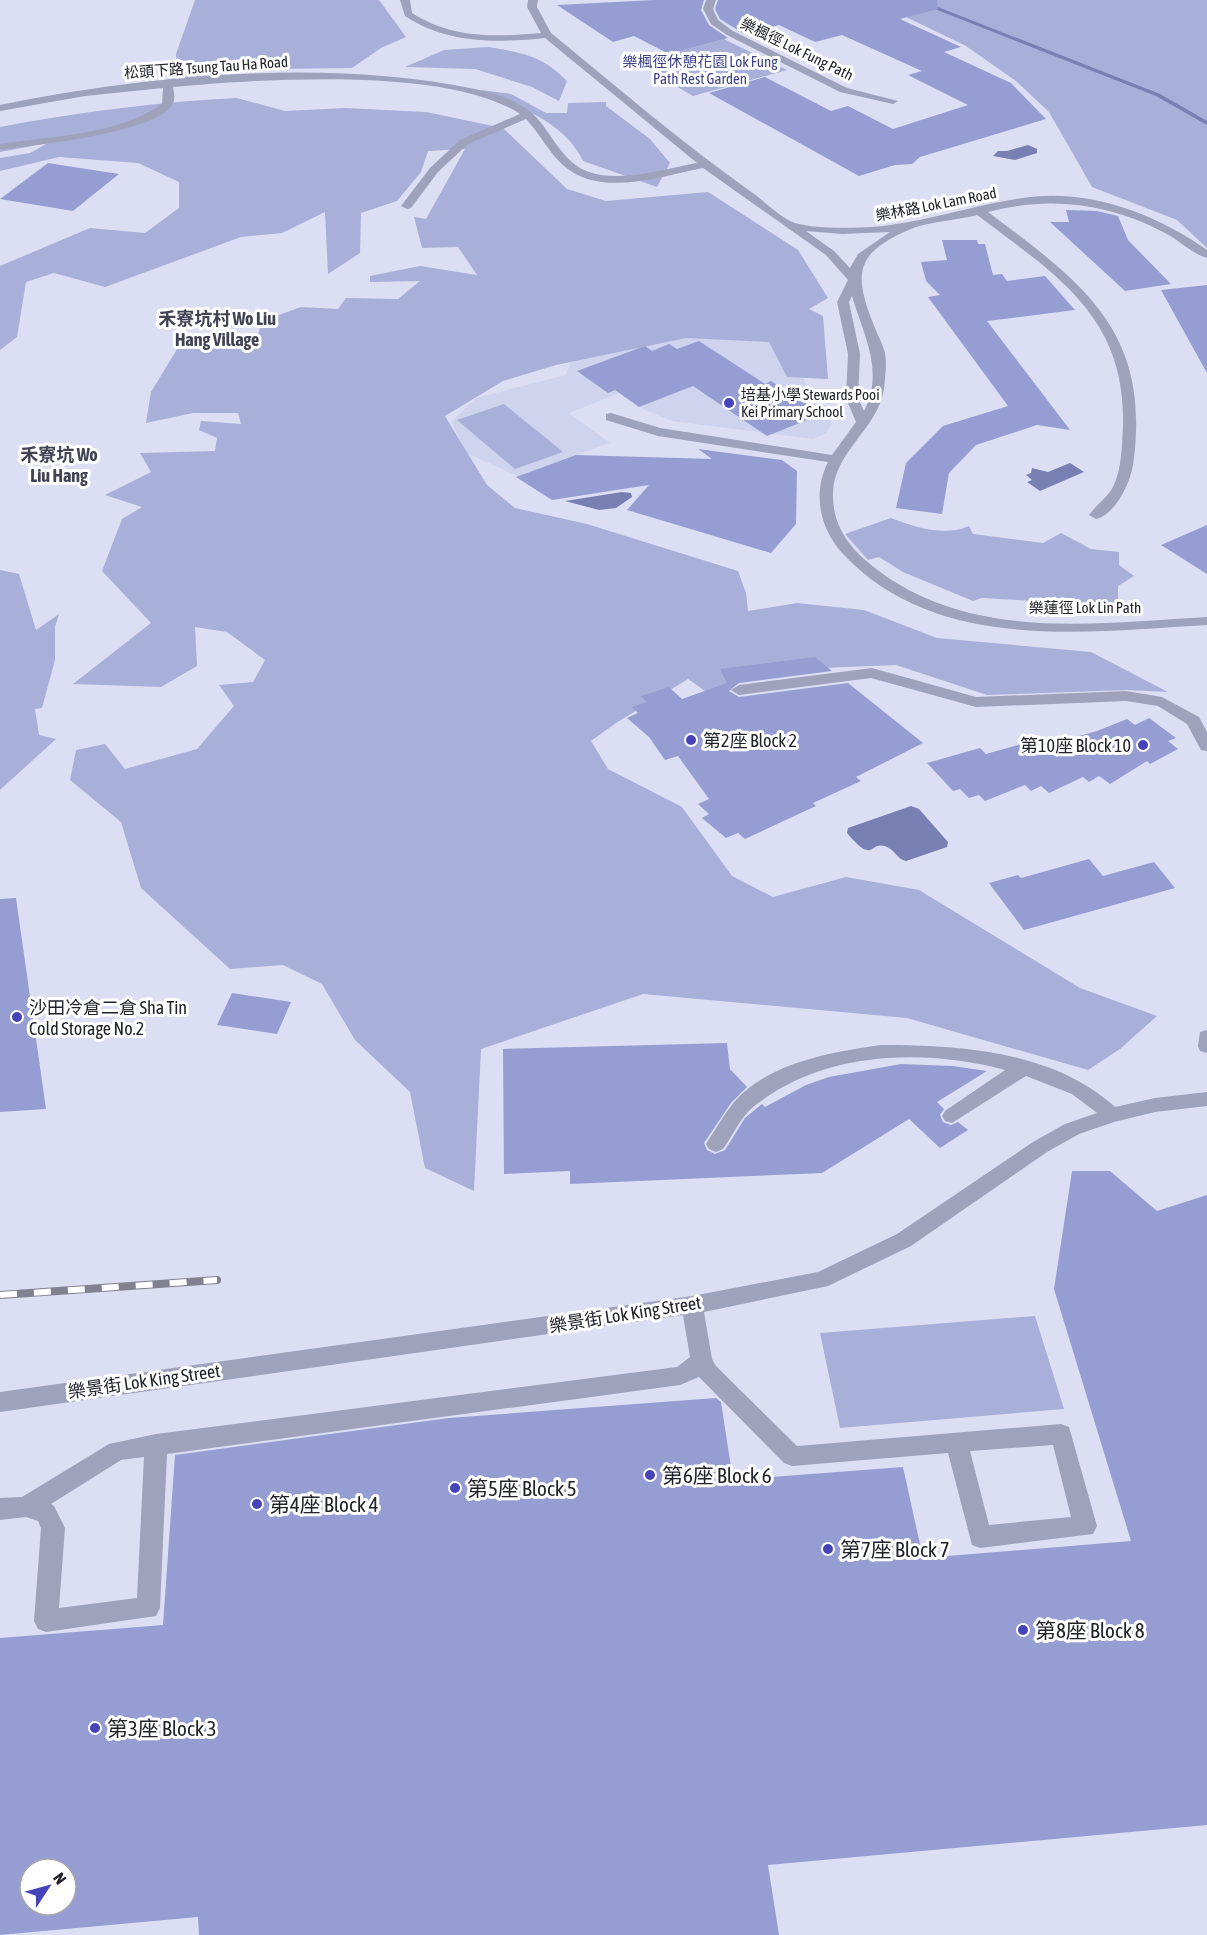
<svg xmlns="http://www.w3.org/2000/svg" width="1207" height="1935" font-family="'Asap Condensed','Noto Sans TC',sans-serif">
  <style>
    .built { fill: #ced3ee }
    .green { fill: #a8afd9 }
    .water { fill: #787fb3 }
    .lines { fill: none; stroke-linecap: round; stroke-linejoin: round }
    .stream { fill: #787fb3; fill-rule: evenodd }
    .building { fill: #959dd3; fill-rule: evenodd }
    .minor { fill: #9ea2bb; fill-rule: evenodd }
    .rail-casing { stroke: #808290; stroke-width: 8 }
    .rail { stroke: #fff; stroke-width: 6; stroke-dasharray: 17; stroke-linecap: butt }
    .poi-dot { fill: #4643b8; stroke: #fff; stroke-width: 2 }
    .labels { text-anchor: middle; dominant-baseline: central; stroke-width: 6; stroke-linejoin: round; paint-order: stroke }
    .far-street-label { font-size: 15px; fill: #21222a; stroke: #fff }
    .far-park-label { font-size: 15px; fill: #3f4386; stroke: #fff }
    .far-poi-label { font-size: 15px; fill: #21222a; stroke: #fff; text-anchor: start }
    .far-quarter-label { font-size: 18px; font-weight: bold; fill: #404352; stroke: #fff }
    .poi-label { font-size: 18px; fill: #21222a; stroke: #fff; text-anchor: start }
    .street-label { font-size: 18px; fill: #21222a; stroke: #fff }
    .near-poi-label { font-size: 21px; fill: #21222a; stroke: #fff; text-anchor: start }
  </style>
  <rect width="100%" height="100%" fill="#dcdff3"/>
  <path class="built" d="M789,333L807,388L827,408L831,415V425L826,433L813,439L672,421L643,409L620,393L569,413L610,443L518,476L468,454L451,422L476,398L566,375L574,353L661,336Z"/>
  <path class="green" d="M195,0H379L406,37L381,48L352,68L271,69L178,79L176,54Z
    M862,0H1207V248L1177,220L1092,187L1049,112L1016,81L966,46L906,17Z
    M724,39L787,70L693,96L636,63Z
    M489,47C523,53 542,55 567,81L559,101L532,87L475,69L405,67L444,50Z
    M481,90L511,94L546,113H567L568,103L606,102V106L650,139L670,163L657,187L583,161C564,121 518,107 481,90Z
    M237,98L285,111L346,108L426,112L503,128L567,189L606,201L708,192L798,250L828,298L809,309L823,316L828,379L787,377L769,342L686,338L556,365L503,381L445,416L487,485L515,508L587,524L738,571L746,593L748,611L797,603L864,610L937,638L1091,652L1168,692L1127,690L987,695L896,665L772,670L708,693L688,679L616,723L591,741L608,769L682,807L732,876L773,897L846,877L919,890L1080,988L1157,1016L1120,1049L1088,1070L907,1018L643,994L481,1049L474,1191L425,1168L410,1092L355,1040L322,984L283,965L230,969L141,888L121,822L70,780L76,750L105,744L125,769L197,749L234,706L219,685L253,682L265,660L227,632L195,627L197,666L161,687L73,684L151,623L102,571L122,519L142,507L105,495L151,472L140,453L215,451L217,438L199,430L201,421L241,424L238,413H193L146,423L151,392L182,341L255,344L262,321L301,307L338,309L346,298L398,299L420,281L370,282V276L420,266L477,275L458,247L422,248L414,217L426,219L465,149L428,151L421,172L397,201L361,213L360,253L328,274L325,212L282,233L241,237L105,287L54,273L26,282L17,337L0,350V266L90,228L145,233L179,208V182L138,163L59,157L0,171V158L30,153L48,143L0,152V127C79,112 157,102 237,98Z
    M504,404L563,452L515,469L457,420Z
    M891,518C914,527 945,537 969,526L973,534L1043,543L1061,533L1091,549L1119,552V565L1134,576L1118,586V604L1096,603L1082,615L1053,602L982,598L973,601L903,572L879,557L868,560L845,534Z
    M0,570L19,574L36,630L59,614L55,627V660L42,708L35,709L39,735L56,739L0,790Z
    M1035,1316L1064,1409L840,1428L820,1333Z"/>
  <path class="water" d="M1028,145L1037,149V153L1015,160L993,156L998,151H1007Z
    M1070,463L1084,472L1040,491L1027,482L1032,480L1026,475L1031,473L1032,468L1048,472Z
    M622,492L631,493L632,497L616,508L599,510L565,501Z
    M911,806L919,809L948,842L947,847L906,861C897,859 895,850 887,847C868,839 876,867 847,833L848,828Z"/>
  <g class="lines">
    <path class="stream" d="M912,0H920L1160,94L1207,121V125L1156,96Z"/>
  </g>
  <path class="building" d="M655,0H704L701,10L709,25L728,38L669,54L634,36L613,42L557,5Z
    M718,0H937L938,9L900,19L961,47L944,52L1011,83L1046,119L920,157L912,164L895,165L859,176L709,93L765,77L831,111L848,106L893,129L968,105L908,75L922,71L842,35L815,42L779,25L744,34L720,19L715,9Z
    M48,163L67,166L119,174L73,211L0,199Z
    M1066,210L1097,211L1118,216L1128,240L1171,284L1125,291L1050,222H1069Z
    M942,240H977L978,244H985L993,275L1002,274L1007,281L1045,276L1075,310L987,321L1070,430L1037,425L976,445L949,473L942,514L896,508L906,463L943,426L1008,406L928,297L940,295L926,281L921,262L947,260Z
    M1207,285V373L1161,290Z
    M699,341L765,384L771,381L809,405L799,409L812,418L767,436L693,386L639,407L615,390L608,393L577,371L645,346L652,351L669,344L677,349Z
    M698,449L782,460L797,471L796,524L771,553L627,510L649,485L552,500L516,477L576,455L712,459Z
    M1207,525V574L1161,545Z
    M815,657L832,671L739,683L729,691L739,697L848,683L923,743L856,777L861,781L813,803L816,806L745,839L738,833L726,838L702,818L709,814L698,804L709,799L678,756L665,760L649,737L627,718L638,713L632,707L647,702L641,696L669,687L682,699L727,683L720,669Z
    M1149,718L1176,738L1168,741L1178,749L1150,764L1147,761L1110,784L1099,776L1089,782L1083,777L1049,793L1041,786L1031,791L1025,785L985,801L979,795L969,798L960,789L953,791L927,763L980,748L986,754L1036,740L1043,746L1097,731L1127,719L1135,725Z
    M1089,859L1103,876L1154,862L1175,888L1024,930L989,883L1018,875L1021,878Z
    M16,898L46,1109L0,1112V899Z
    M232,993L291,1002L277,1034L217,1025Z
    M727,1043L730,1069L747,1087L731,1103L704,1143L707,1150L715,1154L725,1150L745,1118L762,1104L765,1107L806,1085L829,1077L901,1064L952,1066L987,1071L937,1102L944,1109L940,1115L943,1122L951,1125L958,1122L968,1130L940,1148L909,1119L822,1173L570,1184V1171L504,1174L503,1049Z
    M1072,1171H1110L1157,1211L1207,1195V1825L768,1865L779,1935H199L198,1917L0,1935V1638L163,1625L175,1455L449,1418L716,1398L721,1402L733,1480L903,1467L923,1558L1131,1541L1054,1289ZM30,1869H66V1905H30Z"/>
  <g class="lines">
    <path class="minor" d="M400,0H410L412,13C453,39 495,37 541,33L527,7L528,0H538L537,7L551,33C617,87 681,142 750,191C762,199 782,219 795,223C815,229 851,228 872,227C924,223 972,205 1023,198C1087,188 1155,213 1207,250V258C1192,254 1178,239 1163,232C1108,203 1048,196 988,212C1084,284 1152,332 1133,465C1130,483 1116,514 1096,519L1089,515C1096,505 1107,498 1113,487C1122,469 1122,445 1123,425C1126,316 1055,274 977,215C959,220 927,222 911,229C854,253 853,274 875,328C878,336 883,344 885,353C887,364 885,378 884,389C878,429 834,451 833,493C832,526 850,549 875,568C970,642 1095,623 1207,617V625C1085,632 936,653 843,554C820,529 812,494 828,462L658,436L606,420V414L611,413L660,428L832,455L856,422L846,398L848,354L837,302L848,280L826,255L703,168C662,176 600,198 564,166C549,153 540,134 526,119L468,144L438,172L411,208L407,209L401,206L430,168L460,140L520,114C448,66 259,79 173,87C174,93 176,99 172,105C155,133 34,145 0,150V144C52,136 118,135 162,104L163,88L85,96L0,111V105C149,75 326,58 475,89C495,93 517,100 533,114C552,132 562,163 589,172C623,183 663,169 697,163L545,38C495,43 448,44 405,16ZM806,231L842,234L890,232L858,254L850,268L834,251ZM852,296C863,334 885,371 864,411L858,398L860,354L849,302Z
      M706,0H716L713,9L718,20L733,31L847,88L898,101L893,104L840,92L727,35L711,24L703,9Z
      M872,668L976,697L1126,691L1162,697L1199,717L1207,732V751L1201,750L1187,724L1158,706L1126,701L976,707L871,678L739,695L731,690L739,685Z
      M1207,1030V1053L1200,1051L1198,1046L1200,1032Z
      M881,1045C961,1045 1053,1051 1115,1107L1155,1098L1207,1092V1106L1155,1112L1114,1122L1079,1134L1047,1152L911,1246L828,1286L704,1312L712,1359L716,1366L797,1446L1061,1424L1069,1427L1097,1526L1093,1534L980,1548L972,1545L948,1453L792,1466L784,1463L699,1377L680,1385L167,1454L160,1608L156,1616L46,1632L38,1629L34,1621L41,1528L38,1521L26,1517L0,1520V1498L22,1497L109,1444L156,1434L677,1367L690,1357L683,1315L0,1412V1392L692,1296L818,1272L897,1234L1033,1142L1065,1124L1097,1113L1072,1094L1026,1076L952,1123L945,1121L942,1116L945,1111L1005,1070C922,1048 821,1051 752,1108C740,1118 732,1137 723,1149L716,1152L709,1149L706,1144L709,1139C718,1126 726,1111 736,1100C771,1062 832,1052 881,1045ZM1053,1445L1071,1517L989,1525L970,1451ZM144,1457L137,1598L59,1608L65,1528L54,1506L51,1504L121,1460Z"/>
    <g class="rail-casing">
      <path id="rail" d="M0,1295L217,1280"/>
    </g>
    <use href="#rail" class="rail"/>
  </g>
  <g class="poi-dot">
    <circle cx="729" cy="403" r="6"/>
    <circle cx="691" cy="740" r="6"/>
    <circle cx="1143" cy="745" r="6"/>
    <circle cx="17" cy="1017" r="6"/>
    <circle cx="650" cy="1475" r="6"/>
    <circle cx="455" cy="1488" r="6"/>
    <circle cx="257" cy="1504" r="6"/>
    <circle cx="828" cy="1549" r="6"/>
    <circle cx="1023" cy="1630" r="6"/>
    <circle cx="95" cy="1728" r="6"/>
  </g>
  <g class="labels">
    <g class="far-street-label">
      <text transform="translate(797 49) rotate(26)">樂楓徑 Lok Fung Path</text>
      <text transform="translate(206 67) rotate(-4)">松頭下路 Tsung Tau Ha Road</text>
      <text transform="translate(936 204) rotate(-11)">樂林路 Lok Lam Road</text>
      <text x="1085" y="607">樂蓮徑 Lok Lin Path</text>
    </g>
    <g class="far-park-label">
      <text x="700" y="61">樂楓徑休憩花園 Lok Fung<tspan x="700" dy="17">Path Rest Garden</tspan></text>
    </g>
    <g class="far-poi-label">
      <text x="741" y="394">培基小學 Stewards Pooi<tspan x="741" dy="17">Kei Primary School</tspan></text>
    </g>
    <g class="far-quarter-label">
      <text x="217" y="318">禾寮坑村 Wo Liu<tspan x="217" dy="21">Hang Village</tspan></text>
      <text x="59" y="454">禾寮坑 Wo<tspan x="59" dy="21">Liu Hang</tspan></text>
    </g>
    <g class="poi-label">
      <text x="703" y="740">第2座 Block 2</text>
      <text x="1131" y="745" text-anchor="end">第10座 Block 10</text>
      <text x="29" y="1007">沙田冷倉二倉 Sha Tin<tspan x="29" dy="21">Cold Storage No.2</tspan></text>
    </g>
    <g class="street-label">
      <text transform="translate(625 1314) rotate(-9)">樂景街 Lok King Street</text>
      <text transform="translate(144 1381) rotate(-8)">樂景街 Lok King Street</text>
    </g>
    <g class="near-poi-label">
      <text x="662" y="1475">第6座 Block 6</text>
      <text x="467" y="1488">第5座 Block 5</text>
      <text x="269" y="1504">第4座 Block 4</text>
      <text x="840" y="1549">第7座 Block 7</text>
      <text x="1035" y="1630">第8座 Block 8</text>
      <text x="107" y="1728">第3座 Block 3</text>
    </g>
  </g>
  <g transform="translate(48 1887) rotate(54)"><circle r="28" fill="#ffffff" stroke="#a6a7aa" stroke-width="1.5"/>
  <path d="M0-4.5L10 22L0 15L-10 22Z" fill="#4643b8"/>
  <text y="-9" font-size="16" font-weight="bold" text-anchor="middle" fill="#21222a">N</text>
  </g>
</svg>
